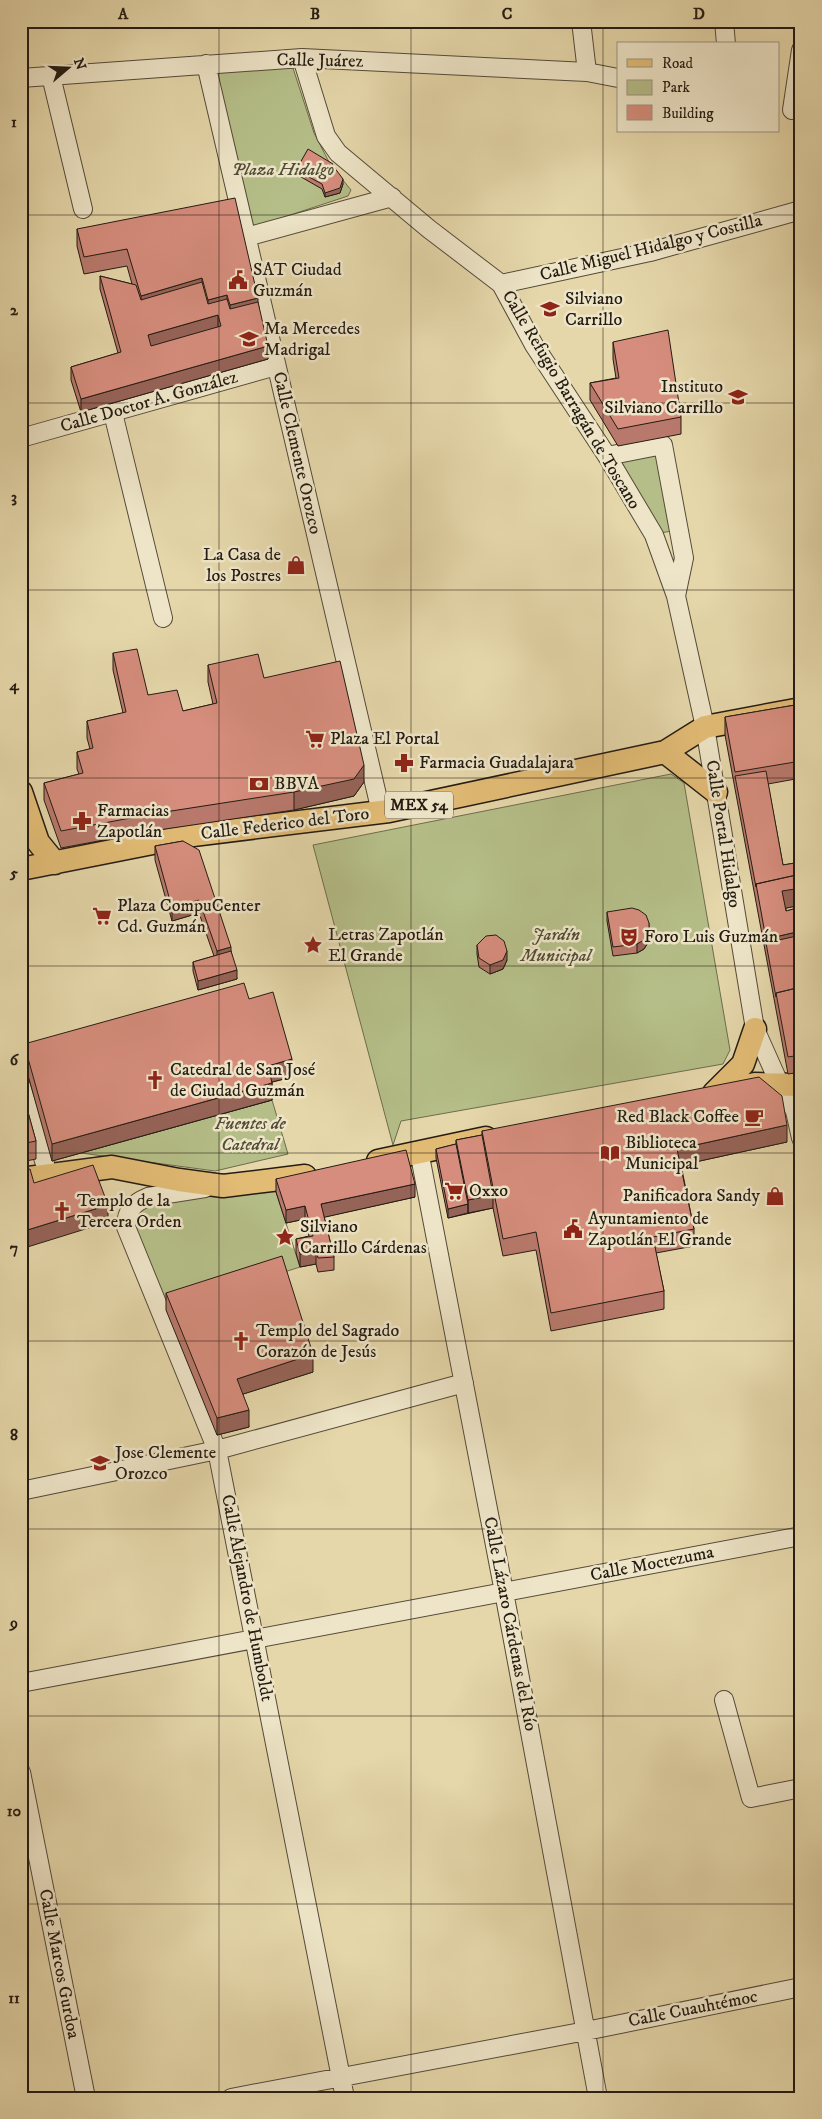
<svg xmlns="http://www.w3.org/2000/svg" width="822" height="2119" font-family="'IM FELL DW Pica',serif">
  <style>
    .green { fill: #b5be88; stroke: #6c6c4e }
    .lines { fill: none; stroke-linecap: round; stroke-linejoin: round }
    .minor-casing { stroke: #544a39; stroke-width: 20 }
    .major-casing { stroke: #241b13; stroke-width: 25 }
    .minor { stroke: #eee5c8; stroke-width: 18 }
    .major { stroke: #e2bc75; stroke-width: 22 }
    .wall { fill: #b8796c; stroke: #241b13 }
    .shaded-wall { fill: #966358; stroke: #241b13 }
    .building { fill: #d68d7d; stroke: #241b13; fill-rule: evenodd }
    .grid { fill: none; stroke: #241b13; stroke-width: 1; stroke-opacity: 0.55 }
    .labels { text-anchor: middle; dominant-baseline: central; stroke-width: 5; stroke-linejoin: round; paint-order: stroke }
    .shield { fill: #eee5c8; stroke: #615849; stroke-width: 1 }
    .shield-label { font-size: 16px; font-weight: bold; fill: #241b13 }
    .street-label { font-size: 18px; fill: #241b13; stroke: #eee5c8 }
    .park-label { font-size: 18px; font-style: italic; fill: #504c36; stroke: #eee5c8 }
    .poi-label { font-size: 18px; fill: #241b13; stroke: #eee5c8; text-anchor: start }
    .neatline { fill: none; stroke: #241b13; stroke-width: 2 }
    .grid-label { font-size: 16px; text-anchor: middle; font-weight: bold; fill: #241b13 }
  </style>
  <rect width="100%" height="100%" fill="#e5d7aa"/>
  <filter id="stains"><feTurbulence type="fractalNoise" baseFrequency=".004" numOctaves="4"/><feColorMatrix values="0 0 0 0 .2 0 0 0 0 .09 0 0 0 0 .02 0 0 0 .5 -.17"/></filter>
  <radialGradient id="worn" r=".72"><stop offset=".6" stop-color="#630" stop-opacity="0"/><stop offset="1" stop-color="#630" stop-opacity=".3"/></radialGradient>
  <path class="green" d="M292,65L314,133L330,164L351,190L348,196L251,228L213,70Z
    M655,452L672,531L660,533L620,459Z
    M671,774L684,783L730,1050L723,1064L401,1121L393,1145L313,845Z
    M272,1100L288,1154L215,1171L81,1153Z
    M274,1186L300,1267L166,1310L134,1227C136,1214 140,1210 152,1204Z"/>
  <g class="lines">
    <g class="minor-casing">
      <path id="minor" d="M581,21L587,72
        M724,21L726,44
        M302,58L326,136L338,153L429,229L501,284L534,345L607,456L654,535L676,596L705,727L755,1029L780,1085L795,1111L801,1138
        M206,64L381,812
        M51,76L83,209
        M21,78L302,58L587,72L618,78
        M792,110L801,50
        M246,237L392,197
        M501,284L650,252L801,210
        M113,413L163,618
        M21,438L276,366
        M607,456L663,445L684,558L676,596
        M21,1086L45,1164
        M419,1151L504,1592L598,2098
        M205,1188L148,1197C133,1203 126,1211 126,1227L217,1450L345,2098
        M21,1491L217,1450L464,1383
        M21,1683L801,1536
        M724,1700L751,1798L801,1788
        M21,1772L86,2098
        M231,2098L586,2031L801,1987"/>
    </g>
    <g class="major-casing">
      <path id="major" d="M665,752L716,792
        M21,792L38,842L55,863
        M21,869L193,835L389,811L665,752L705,727L801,709
        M738,1088L755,1084L801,1085
        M714,1093L743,1064L755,1029
        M378,1161L486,1138
        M21,1179L112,1167L179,1180L223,1186L305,1176"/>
    </g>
    <use href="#minor" class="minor"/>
    <use href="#major" class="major"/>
  </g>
  <path class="wall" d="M333,168L343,184L340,193L325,197L322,189L296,174V170Z
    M77,229L258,302L268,359L81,412L71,380V367L118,353L100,289V276L132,284L127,266L84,274L77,246Z
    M613,342L681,417V434L618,446L590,400V383L616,378L613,359Z
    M113,653L148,695L183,711L213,704L208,682V665L264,678L364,782L354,796L294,810L152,831L61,848L44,800V783L79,774L77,769V752L90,749L87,738V721L123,713L113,670Z
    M801,704V778L768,784L783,865L801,862V905L786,908V911L801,907V1072L788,1074L725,735V717Z
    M183,841L231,951L237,979L198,990L193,971V962L214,956L199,913L172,921L155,860V846Z
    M607,912L649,923V941L644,949L637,953L613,956L607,921Z
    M477,945L507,960L503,969L490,974L479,967L477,954Z
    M24,1044L292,1077L272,1082V1100L52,1161L24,1061Z
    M21,1087L36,1141V1159L21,1162Z
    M482,1131L787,1142L681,1165L694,1229V1246L656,1253L664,1291V1309L551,1331L536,1250L503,1256L493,1208L448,1218L436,1158V1149L456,1144V1140L482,1135Z
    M276,1179L415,1197L324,1217L334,1257V1270L318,1272L316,1264L300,1267L296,1253V1239L309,1236L305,1219L286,1223L276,1192Z
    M166,1293L313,1372L243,1394L249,1427L217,1435L166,1310Z"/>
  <path class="shaded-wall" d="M343,179V184L340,193L325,197V193Z
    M202,278V296L141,313V296Z
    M227,295V312L208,317V300Z
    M258,298V315L230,323V305Z
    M218,315V328L148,348V335Z
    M268,346V359L81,412V399Z
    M364,765V782L354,796L294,810V792Z
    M801,878V905L782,909L759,900Z
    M199,900V913L172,921V908Z
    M801,931V948L766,943V939Z
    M649,932V941L644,949L637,953V944Z
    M231,947V960L217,964V951Z
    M507,951V960L503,969L490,974V965Z
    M237,970V979L198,990V981Z
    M292,1059V1077L268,1083V1066Z
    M272,1083V1100L52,1161V1144Z
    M787,1125V1142L677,1166V1149Z
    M415,1184V1197L321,1218V1204Z
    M493,1195V1208L468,1213V1200Z
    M468,1204V1213L448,1218V1209Z
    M108,1205V1222L21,1249V1232Z
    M305,1206V1219L286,1223V1210Z
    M316,1251V1264L300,1267V1254Z
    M313,1354V1372L237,1396V1379Z
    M249,1410V1427L217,1435V1418Z"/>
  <path class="building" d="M308,149L333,164L329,170L334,167L343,179L340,188L325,193L322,184L296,170Z
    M235,198L258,298L230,305L227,295L208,300L202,278L141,296L127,249L84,257L77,229Z
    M100,276L136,285L141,300L202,282L208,304L227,299L230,309L258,302L268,346L81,399L71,367L121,352ZM218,315L221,326L151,346L148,335Z
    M668,330L681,417L618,429L590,383L619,378L613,342Z
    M137,649L148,695L177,690L183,711L217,703L208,665L258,654L264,678L340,661L364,765L354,779L294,792L152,814L61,831L44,783L83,773L77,752L93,748L87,721L126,712L113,653Z
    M801,704V761L735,772L725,717Z
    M766,771L783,865L801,862V874L756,884V887L735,776Z
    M183,841L199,850L231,947L217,951L199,900L172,908L155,846Z
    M801,874V888L782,891L786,911L801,907V931L766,939L756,884Z
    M632,908L639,910L646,915L649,923V932L644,940L637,944L613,947L607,912Z
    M496,935L504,941L507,951L503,960L490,965L479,958L477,945L486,936Z
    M801,935V950H799L801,956V987L776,993V997L766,943Z
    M231,951L237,970L198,981L193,962Z
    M244,983L249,999L273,992L292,1059L268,1066L272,1083L52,1144L24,1044Z
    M801,987V1055L788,1057L776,993Z
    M759,1077L782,1096L787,1125L677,1149L694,1229L653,1237L664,1291L551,1313L536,1232L503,1239L482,1131Z
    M21,1087L36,1141L21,1144Z
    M482,1135L493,1195L468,1200L456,1140Z
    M456,1144L468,1204L448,1209L436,1149Z
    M406,1150L415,1184L321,1204L334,1257L318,1258L316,1251L300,1254L296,1239L313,1236L305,1206L286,1210L276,1179Z
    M93,1165L108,1205L21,1232V1172L30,1169L34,1183Z
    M282,1256L313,1354L237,1379L249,1410L217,1418L166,1293Z"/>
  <path class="grid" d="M219,21V2098M411,21V2098M603,21V2098M21,215H801M21,403H801M21,590H801M21,778H801M21,966H801M21,1153H801M21,1341H801M21,1529H801M21,1716H801M21,1904H801"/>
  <defs>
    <g id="civic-bare" transform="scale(1.5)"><path d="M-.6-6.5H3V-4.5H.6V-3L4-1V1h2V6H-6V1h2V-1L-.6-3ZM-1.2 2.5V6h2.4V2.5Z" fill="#8f2418" stroke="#eee5c8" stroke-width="2.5" paint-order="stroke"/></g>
    <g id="university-bare" transform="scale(1.5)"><path d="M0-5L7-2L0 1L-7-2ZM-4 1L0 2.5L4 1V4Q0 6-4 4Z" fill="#8f2418" stroke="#eee5c8" stroke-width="2.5" paint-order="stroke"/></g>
    <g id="school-bare" transform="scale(1.5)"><path d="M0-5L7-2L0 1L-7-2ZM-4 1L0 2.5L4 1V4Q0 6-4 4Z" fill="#8f2418" stroke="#eee5c8" stroke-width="2.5" paint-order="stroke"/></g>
    <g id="shop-bare" transform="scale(1.5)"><path d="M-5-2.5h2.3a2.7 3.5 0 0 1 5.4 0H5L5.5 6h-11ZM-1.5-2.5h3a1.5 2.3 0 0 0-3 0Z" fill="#8f2418" stroke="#eee5c8" stroke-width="2.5" paint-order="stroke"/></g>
    <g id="supermarket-bare" transform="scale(1.5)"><path d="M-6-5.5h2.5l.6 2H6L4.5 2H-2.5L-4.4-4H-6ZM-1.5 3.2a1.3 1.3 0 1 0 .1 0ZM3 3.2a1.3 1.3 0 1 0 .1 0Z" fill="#8f2418" stroke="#eee5c8" stroke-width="2.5" paint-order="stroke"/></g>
    <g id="pharmacy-bare" transform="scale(1.5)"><path d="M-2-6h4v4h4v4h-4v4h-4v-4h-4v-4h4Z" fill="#8f2418" stroke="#eee5c8" stroke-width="2.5" paint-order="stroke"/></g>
    <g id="bank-bare" transform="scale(1.5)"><path d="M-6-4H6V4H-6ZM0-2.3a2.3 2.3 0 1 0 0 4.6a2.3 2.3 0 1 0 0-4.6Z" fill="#8f2418" stroke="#eee5c8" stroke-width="2.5" paint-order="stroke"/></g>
    <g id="theatre-bare" transform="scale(1.5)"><path d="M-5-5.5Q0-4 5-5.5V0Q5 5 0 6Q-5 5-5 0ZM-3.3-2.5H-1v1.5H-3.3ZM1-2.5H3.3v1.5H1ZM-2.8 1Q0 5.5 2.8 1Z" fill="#8f2418" stroke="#eee5c8" stroke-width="2.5" paint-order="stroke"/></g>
    <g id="sight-bare" transform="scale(1.5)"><path d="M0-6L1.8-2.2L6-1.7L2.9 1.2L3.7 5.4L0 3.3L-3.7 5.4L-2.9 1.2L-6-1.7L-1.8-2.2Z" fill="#8f2418" stroke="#eee5c8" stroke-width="2.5" paint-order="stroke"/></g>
    <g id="church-bare" transform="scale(1.5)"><path d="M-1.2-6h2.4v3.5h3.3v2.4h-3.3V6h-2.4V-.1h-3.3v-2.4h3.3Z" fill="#8f2418" stroke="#eee5c8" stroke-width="2.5" paint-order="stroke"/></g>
    <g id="cafe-bare" transform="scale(1.5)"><path d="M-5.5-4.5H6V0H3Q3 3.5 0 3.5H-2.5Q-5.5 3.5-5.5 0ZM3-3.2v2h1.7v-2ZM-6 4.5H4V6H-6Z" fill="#8f2418" stroke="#eee5c8" stroke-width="2.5" paint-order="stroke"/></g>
    <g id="library-bare" transform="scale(1.5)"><path d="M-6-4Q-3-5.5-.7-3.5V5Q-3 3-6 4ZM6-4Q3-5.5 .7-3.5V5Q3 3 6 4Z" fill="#8f2418" stroke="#eee5c8" stroke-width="2.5" paint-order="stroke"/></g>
  </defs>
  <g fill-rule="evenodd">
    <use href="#civic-bare" x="238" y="280"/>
    <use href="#university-bare" x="550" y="309"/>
    <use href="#school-bare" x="249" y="339"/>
    <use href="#school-bare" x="738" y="397"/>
    <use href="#shop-bare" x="296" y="565"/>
    <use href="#supermarket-bare" x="315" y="739"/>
    <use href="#pharmacy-bare" x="404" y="763"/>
    <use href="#bank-bare" x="259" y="784"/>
    <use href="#pharmacy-bare" x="82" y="821"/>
    <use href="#supermarket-bare" x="102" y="916"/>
    <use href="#theatre-bare" x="629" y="937"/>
    <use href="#sight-bare" x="313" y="945"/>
    <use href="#church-bare" x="155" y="1080"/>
    <use href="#cafe-bare" x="754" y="1117"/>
    <use href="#library-bare" x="610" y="1153"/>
    <use href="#supermarket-bare" x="454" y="1191"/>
    <use href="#shop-bare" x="775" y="1196"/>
    <use href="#church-bare" x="62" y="1211"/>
    <use href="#civic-bare" x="573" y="1229"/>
    <use href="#sight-bare" x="285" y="1237"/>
    <use href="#church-bare" x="241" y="1341"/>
    <use href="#school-bare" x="100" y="1463"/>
  </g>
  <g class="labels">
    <rect class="shield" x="385" y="791.5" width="68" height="27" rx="4"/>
    <g class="shield-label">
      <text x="419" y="805">MEX 54</text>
    </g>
    <g class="street-label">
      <text transform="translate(320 61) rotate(1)">Calle Juárez</text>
      <text transform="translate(651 248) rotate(-14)">Calle Miguel Hidalgo y Costilla</text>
      <text transform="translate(571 400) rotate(59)">Calle Refugio Barragán de Toscano</text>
      <text transform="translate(149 402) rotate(-16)">Calle Doctor A. González</text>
      <text transform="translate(297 453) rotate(77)">Calle Clemente Orozco</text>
      <text transform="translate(285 824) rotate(-7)">Calle Federico del Toro</text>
      <text transform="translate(723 834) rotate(81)">Calle Portal Hidalgo</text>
      <text transform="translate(652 1564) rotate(-11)">Calle Moctezuma</text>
      <text transform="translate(247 1598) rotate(79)">Calle Alejandro de Humboldt</text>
      <text transform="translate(510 1624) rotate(79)">Calle Lázaro Cárdenas del Río</text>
      <text transform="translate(59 1964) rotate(79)">Calle Marcos Gurdoa</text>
      <text transform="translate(693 2009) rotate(-11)">Calle Cuauhtémoc</text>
    </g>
    <g class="park-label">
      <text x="283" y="170">Plaza Hidalgo</text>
      <text x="556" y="935">Jardín<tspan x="556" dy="21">Municipal</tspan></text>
      <text x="250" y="1124">Fuentes de<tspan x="250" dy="21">Catedral</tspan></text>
    </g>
    <g class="poi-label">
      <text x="253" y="270">SAT Ciudad<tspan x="253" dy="21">Guzmán</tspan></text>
      <text x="565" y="299">Silviano<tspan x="565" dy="21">Carrillo</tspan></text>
      <text x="264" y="329">Ma Mercedes<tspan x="264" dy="21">Madrigal</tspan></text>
      <text x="723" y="387" text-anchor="end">Instituto<tspan x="723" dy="21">Silviano Carrillo</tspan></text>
      <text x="281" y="555" text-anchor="end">La Casa de<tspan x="281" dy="21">los Postres</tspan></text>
      <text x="330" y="739">Plaza El Portal</text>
      <text x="419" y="763">Farmacia Guadalajara</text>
      <text x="274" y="784">BBVA</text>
      <text x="97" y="811">Farmacias<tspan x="97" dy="21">Zapotlán</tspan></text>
      <text x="117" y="906">Plaza CompuCenter<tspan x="117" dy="21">Cd. Guzmán</tspan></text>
      <text x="328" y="935">Letras Zapotlán<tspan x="328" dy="21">El Grande</tspan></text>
      <text x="644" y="937">Foro Luis Guzmán</text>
      <text x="170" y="1070">Catedral de San José<tspan x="170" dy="21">de Ciudad Guzmán</tspan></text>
      <text x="739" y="1117" text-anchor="end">Red Black Coffee</text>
      <text x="625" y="1143">Biblioteca<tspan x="625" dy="21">Municipal</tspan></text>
      <text x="469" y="1191">Oxxo</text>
      <text x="760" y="1196" text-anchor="end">Panificadora Sandy</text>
      <text x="77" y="1201">Templo de la<tspan x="77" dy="21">Tercera Orden</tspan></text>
      <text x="588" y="1219">Ayuntamiento de<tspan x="588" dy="21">Zapotlán El Grande</tspan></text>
      <text x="300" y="1227">Silviano<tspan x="300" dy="21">Carrillo Cárdenas</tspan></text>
      <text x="256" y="1331">Templo del Sagrado<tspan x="256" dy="21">Corazón de Jesús</tspan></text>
      <text x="115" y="1453">Jose Clemente<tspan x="115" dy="21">Orozco</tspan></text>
    </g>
  </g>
  <rect width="822" height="2119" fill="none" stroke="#e5d7aa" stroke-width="55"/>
  <rect x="617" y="42" width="162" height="90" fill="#eee5c8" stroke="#9d9480"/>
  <rect x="627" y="59" width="25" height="8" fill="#e2bc75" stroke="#9d9480"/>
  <text x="662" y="68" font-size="15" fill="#241b13">Road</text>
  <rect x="627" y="80" width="25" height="15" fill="#b5be88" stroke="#9d9480"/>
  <text x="662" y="92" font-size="15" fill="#241b13">Park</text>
  <rect x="627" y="105" width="25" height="15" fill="#d68d7d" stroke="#9d9480"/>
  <text x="662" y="118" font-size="15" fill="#241b13">Building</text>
  <g transform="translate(68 68) rotate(71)" stroke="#eee5c8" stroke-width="4" paint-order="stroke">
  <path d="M0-4L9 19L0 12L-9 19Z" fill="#241b13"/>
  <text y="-8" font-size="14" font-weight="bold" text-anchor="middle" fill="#241b13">N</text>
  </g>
  <rect x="28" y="28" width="766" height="2064" class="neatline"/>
  <g class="grid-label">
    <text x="123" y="19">A</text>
    <text x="315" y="19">B</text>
    <text x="507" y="19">C</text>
    <text x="699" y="19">D</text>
    <text x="14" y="127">1</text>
    <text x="14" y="315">2</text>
    <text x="14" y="502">3</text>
    <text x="14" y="690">4</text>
    <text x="14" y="878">5</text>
    <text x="14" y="1065">6</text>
    <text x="14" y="1253">7</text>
    <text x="14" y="1440">8</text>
    <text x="14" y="1628">9</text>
    <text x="14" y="1816">10</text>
    <text x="14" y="2003">11</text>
  </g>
  <rect width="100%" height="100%" filter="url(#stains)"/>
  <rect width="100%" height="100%" fill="url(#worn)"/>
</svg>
